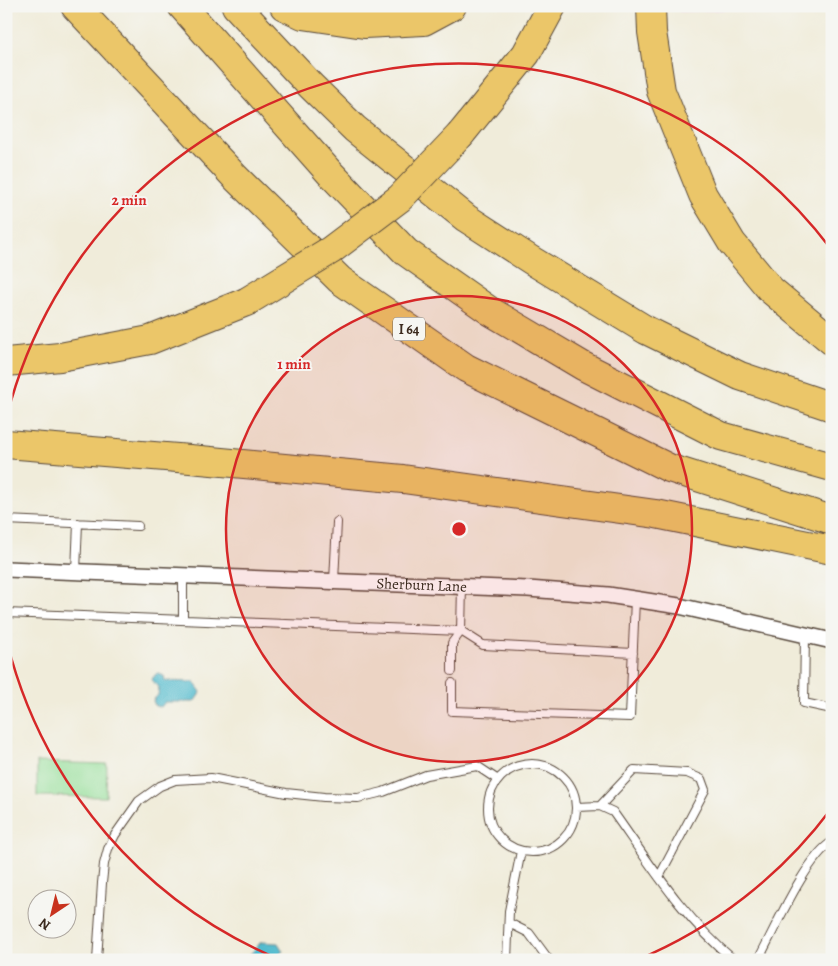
<svg xmlns="http://www.w3.org/2000/svg" width="838" height="966" font-family="Alegreya,serif">
  <style>
    .built { fill: #eed0e7 }
    .green { fill: #95df9a; stroke: #68845c }
    .water { fill: #50bacd; stroke: #467276 }
    .lines { fill: none; stroke-linecap: round; stroke-linejoin: round }
    .service-casing { stroke: #56473a; stroke-width: 10 }
    .minor-casing { stroke: #56473a; stroke-width: 18 }
    .motorway-casing { stroke: #56473a; stroke-width: 30 }
    .service { stroke: #fff; stroke-width: 8 }
    .minor { stroke: #fff; stroke-width: 15 }
    .motorway { stroke: #ebc669; stroke-width: 28 }
    .motorway-bridge-casing { stroke: #56473a; stroke-width: 30; stroke-linecap: butt }
    .motorway-bridge { stroke: #ebc669; stroke-width: 28 }
    .ring { fill: none; stroke: #d62828; stroke-width: 2.5 }
    .labels { text-anchor: middle; dominant-baseline: central; stroke-width: 4; stroke-linejoin: round; paint-order: stroke }
    .shield { fill: #f6f6f2; stroke: #73675e; stroke-width: 1 }
    .shield-label { font-size: 14px; font-weight: bold; fill: #3b2a1e }
    .street-label { font-size: 15px; fill: #3b2a1e; stroke: #f6f6f2 }
    .centre { fill: #d62828; stroke: #f6f6f2; stroke-width: 2.5 }
    .ring-label { font-size: 15px; text-anchor: middle; font-weight: bold; fill: #d62828; stroke: #f6f6f2; stroke-width: 4; stroke-linejoin: round; paint-order: stroke }
  </style>
  <rect width="100%" height="100%" fill="#f6f6f2"/>
  <filter id="ink" filterUnits="userSpaceOnUse"><feTurbulence type="fractalNoise" baseFrequency=".02" numOctaves="2"/><feDisplacementMap in="SourceGraphic" scale="10" xChannelSelector="R" yChannelSelector="G"/><feConvolveMatrix kernelMatrix="1 2 1 2 8 2 1 2 1" color-interpolation-filters="sRGB"/></filter>
  <filter id="wash" filterUnits="userSpaceOnUse"><feTurbulence type="fractalNoise" baseFrequency=".0096" numOctaves="4" result="noise"/><feDisplacementMap in="SourceGraphic" scale="20" xChannelSelector="R" yChannelSelector="G"/><feGaussianBlur stdDeviation="1.12" result="paint"/><feColorMatrix in="noise" values="0 0 0 0 0 0 0 0 0 0 0 0 0 0 0 0 0 1.4 0 .05"/><feComposite in="paint" operator="in"/></filter>
  <g filter="url(#wash)">
    <rect width="100%" height="100%" fill="#f0ecda"/>
    <path class="built" d="M679,6H802L679,12Z"/>
    <path class="green" d="M37,762L107,764L106,797L37,796Z"/>
    <path class="water" d="M157,673L164,676L165,681L194,682L201,692L194,702H165L161,707L155,706L153,700L158,695L159,687L153,682L152,679Z
      M261,942L278,943L283,951L274,960H239L246,959Z"/>
  </g>
  <g filter="url(#ink)">
    <g class="lines">
      <g class="service-casing">
        <path id="service" d="M6,520L138,526
          M76,571L78,523
          M334,581L337,522
          M6,613L461,631L483,645L633,653
          M183,620V576
          M805,635L804,703L832,709
          M452,671V643L461,631L462,586
          M452,683V711L630,717L635,599
          M488 808a44 44 0 1 1 88 0a44 44 0 1 1-88 0Z
          M600,806L634,770L687,773L701,779L705,790L659,877
          M576,807L600,806L613,812C650,864 684,919 734,960
          M509,923L529,933L549,960
          M97,960L102,883L104,864L108,849L115,835L139,801L160,786L175,780L211,778L286,793L324,797L358,798L383,792L426,775L477,766L498,780
          M507,960L509,911L521,851
          M758,960C774,931 806,857 832,842"/>
      </g>
      <g class="minor-casing">
        <g id="minor">
          <path id="s1" d="M6,569L528,589L608,595L679,606L832,641"/>
        </g>
      </g>
      <g class="motorway-casing">
        <path id="motorway" d="M75,6L236,178L340,280L466,368L669,468L832,520
          M182,6L329,172L406,252L490,311L583,366L721,436L832,467
          M236,6L311,86L355,129L466,218L531,260L646,330L740,376L832,407
          M284,6L303,15L364,24L424,21L452,6
          M651,6L652,32L661,91L703,195L732,243L771,290L832,341
          M461,134L526,54L552,6
          M6,362L60,357L150,340L246,302
          M6,444L190,459L403,479L656,514L832,550"/>
      </g>
      <use href="#service" class="service"/>
      <use href="#minor" class="minor"/>
      <use href="#motorway" class="motorway"/>
      <g class="motorway-bridge-casing">
        <path id="motorway-bridge" d="M246,302L331,250L400,198L461,134"/>
      </g>
      <use href="#motorway-bridge" class="motorway-bridge"/>
    </g>
  </g>
  <circle cx="459" cy="529" r="233" fill="#d62828" fill-opacity=".12"/>
  <g class="ring">
    <circle cx="459" cy="529" r="233"/>
    <path d="M831 809A466 466 0 0 1 637 960M281 960A466 466 0 0 1 7 642M7 416A466 466 0 0 1 831 249"/>
  </g>
  <g class="labels">
    <rect class="shield" x="393" y="317.5" width="32" height="23" rx="4"/>
    <g class="shield-label">
      <text x="409" y="329">I 64</text>
    </g>
    <g class="street-label">
      <text stroke="none"><textPath href="#s1" startOffset="416">Sherburn Lane</textPath></text>
    </g>
  </g>
  <circle cx="459" cy="529" r="8" class="centre"/>
  <g class="ring-label">
    <text x="129" y="205">2 min</text>
    <text x="294" y="369">1 min</text>
  </g>
  <rect width="838" height="966" fill="none" stroke="#f6f6f2" stroke-width="25"/>
  <g transform="translate(52 914) rotate(215)"><circle r="24" fill="#f6f6f2" stroke="#aba49d"/>
  <path d="M0-4L9 19L0 12L-9 19Z" fill="#c8321e"/>
  <text y="-8" font-size="14" font-weight="bold" text-anchor="middle" fill="#3b2a1e">N</text>
  </g>
</svg>
